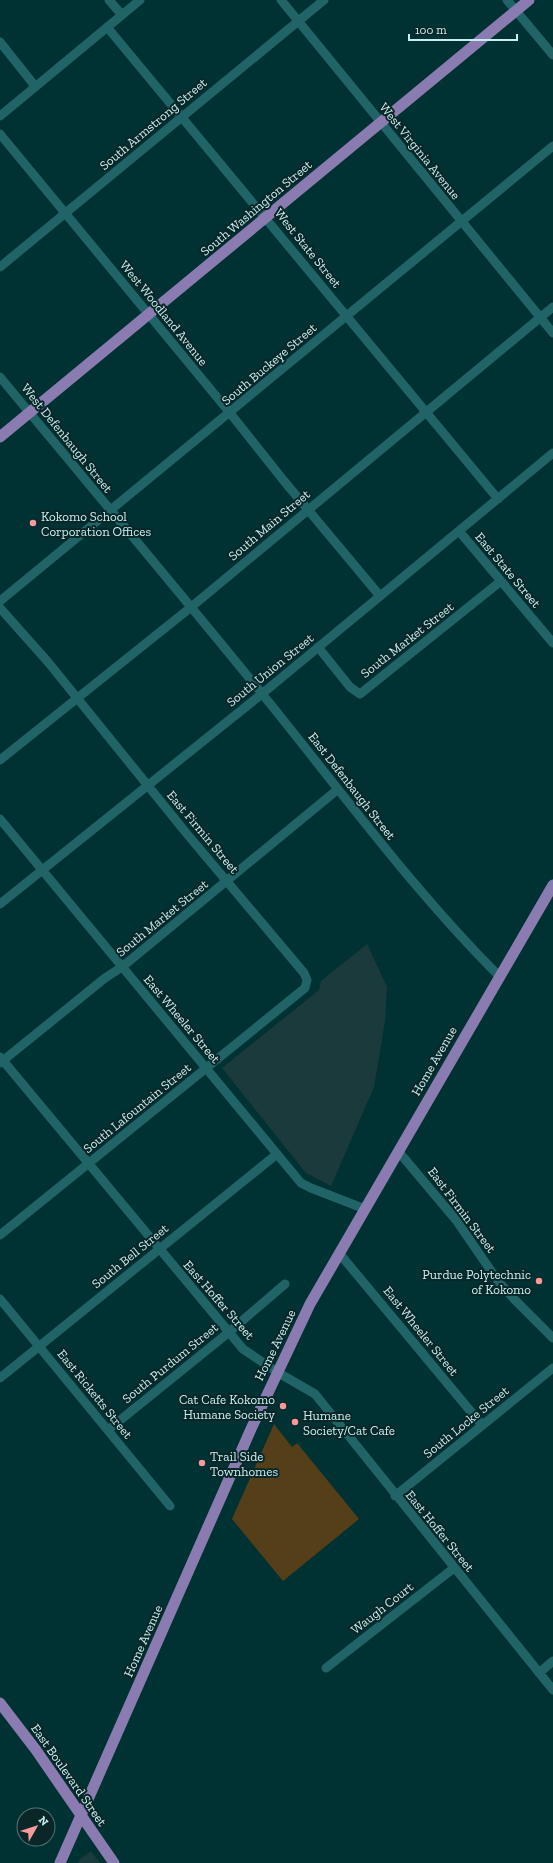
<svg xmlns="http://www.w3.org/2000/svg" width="553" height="1863" font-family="'Zilla Slab',serif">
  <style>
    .built { fill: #1b3a3c }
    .green { fill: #553f18 }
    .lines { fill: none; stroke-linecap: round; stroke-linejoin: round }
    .minor { stroke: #206468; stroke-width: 9 }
    .major { stroke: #8a7cb1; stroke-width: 11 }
    .poi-dot { fill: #f59b9b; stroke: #0a2627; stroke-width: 1.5 }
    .labels { text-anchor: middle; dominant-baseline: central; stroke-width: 4; stroke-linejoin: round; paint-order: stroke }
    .street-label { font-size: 13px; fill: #c7eff1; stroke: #0a2627 }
    .poi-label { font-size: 13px; fill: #c7eff1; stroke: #0a2627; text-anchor: start }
  </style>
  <rect width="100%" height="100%" fill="#003234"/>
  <path class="built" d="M367,944L387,987L385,1021L374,1087L331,1186L306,1173L222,1068L319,990L321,981Z
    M91,1851L100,1863H78L80,1859Z"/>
  <path class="green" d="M274,1424L292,1447L297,1443L359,1519L283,1581L232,1519Z"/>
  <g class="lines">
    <path class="minor" d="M109,0L122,15
      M281,0L553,333
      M507,0L553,55
      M107,27L498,499
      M0,42L35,86
      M0,116L140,0
      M0,134L230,413L284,481L380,596
      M0,267L324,0
      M0,377C91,487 183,596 272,706C346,798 416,893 499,976
      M459,531L553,643
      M0,601L553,146
      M0,608L48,662L187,834L304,973L307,980L305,988L0,1235
      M318,647L350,687L360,694L501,581
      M0,760L190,608L553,307
      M0,819L301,1183L311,1188L365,1209
      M0,904L263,693L553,453
      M0,1057L243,1349L277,1372L315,1394L553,1690
      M0,1063L105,978L122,967L337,790
      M398,1151L456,1220L498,1281L514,1299L553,1338
      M339,1253L482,1425
      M0,1299L170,1506
      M0,1378L277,1154
      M108,1430L228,1333L285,1284
      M395,1496L553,1368
      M326,1668L454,1568
      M539,1673L553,1661"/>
    <path class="major" d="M0,437L529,0
      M0,1703L36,1750L114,1863
      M60,1863L251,1429L310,1304L553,885"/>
  </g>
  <g class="poi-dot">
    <circle cx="33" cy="523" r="4"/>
    <circle cx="539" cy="1281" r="4"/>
    <circle cx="283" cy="1406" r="4"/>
    <circle cx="295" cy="1422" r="4"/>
    <circle cx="202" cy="1463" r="4"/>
  </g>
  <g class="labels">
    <g class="street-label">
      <text transform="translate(153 124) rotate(-40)">South Armstrong Street</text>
      <text transform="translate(420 151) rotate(51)">West Virginia Avenue</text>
      <text transform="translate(256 208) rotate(-40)">South Washington Street</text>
      <text transform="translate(308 248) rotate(51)">West State Street</text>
      <text transform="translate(164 313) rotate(51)">West Woodland Avenue</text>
      <text transform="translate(269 364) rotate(-40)">South Buckeye Street</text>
      <text transform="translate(67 438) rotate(51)">West Defenbaugh Street</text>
      <text transform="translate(269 525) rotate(-40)">South Main Street</text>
      <text transform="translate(508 570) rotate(50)">East State Street</text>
      <text transform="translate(407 640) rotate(-38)">South Market Street</text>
      <text transform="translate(270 670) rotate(-39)">South Union Street</text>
      <text transform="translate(352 786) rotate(52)">East Defenbaugh Street</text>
      <text transform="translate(203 832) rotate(50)">East Firmin Street</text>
      <text transform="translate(162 918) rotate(-39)">South Market Street</text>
      <text transform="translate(182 1019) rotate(50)">East Wheeler Street</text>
      <text transform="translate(434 1061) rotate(-60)">Home Avenue</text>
      <text transform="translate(137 1108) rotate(-39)">South Lafountain Street</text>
      <text transform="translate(462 1210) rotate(53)">East Firmin Street</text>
      <text transform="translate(130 1256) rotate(-39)">South Bell Street</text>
      <text transform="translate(219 1300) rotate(49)">East Hoffer Street</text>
      <text transform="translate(421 1331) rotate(51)">East Wheeler Street</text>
      <text transform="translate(275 1345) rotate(-64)">Home Avenue</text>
      <text transform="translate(170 1363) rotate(-39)">South Purdum Street</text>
      <text transform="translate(95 1394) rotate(51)">East Ricketts Street</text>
      <text transform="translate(466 1422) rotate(-39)">South Locke Street</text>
      <text transform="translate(440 1531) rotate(51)">East Hoffer Street</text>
      <text transform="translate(382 1608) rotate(-38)">Waugh Court</text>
      <text transform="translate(143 1641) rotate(-66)">Home Avenue</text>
      <text transform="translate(69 1775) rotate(55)">East Boulevard Street</text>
    </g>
    <g class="poi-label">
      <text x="41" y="516">Kokomo School<tspan x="41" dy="15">Corporation Offices</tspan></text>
      <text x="531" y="1274" text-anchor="end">Purdue Polytechnic<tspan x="531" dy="15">of Kokomo</tspan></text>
      <text x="275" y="1399" text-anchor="end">Cat Cafe Kokomo<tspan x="275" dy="15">Humane Society</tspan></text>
      <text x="303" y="1415">Humane<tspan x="303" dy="15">Society/Cat Cafe</tspan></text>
      <text x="210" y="1456">Trail Side<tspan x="210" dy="15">Townhomes</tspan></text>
    </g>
  </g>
  <g transform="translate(36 1827) rotate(51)"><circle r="19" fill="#0a2627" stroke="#567678"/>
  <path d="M0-3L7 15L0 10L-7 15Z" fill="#f59b9b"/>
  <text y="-6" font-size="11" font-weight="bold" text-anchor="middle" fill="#c7eff1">N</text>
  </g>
  <path d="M409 34v6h108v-6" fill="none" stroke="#c7eff1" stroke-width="2"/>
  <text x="415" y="34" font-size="12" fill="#c7eff1" stroke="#0a2627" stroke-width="3" paint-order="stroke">100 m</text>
</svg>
